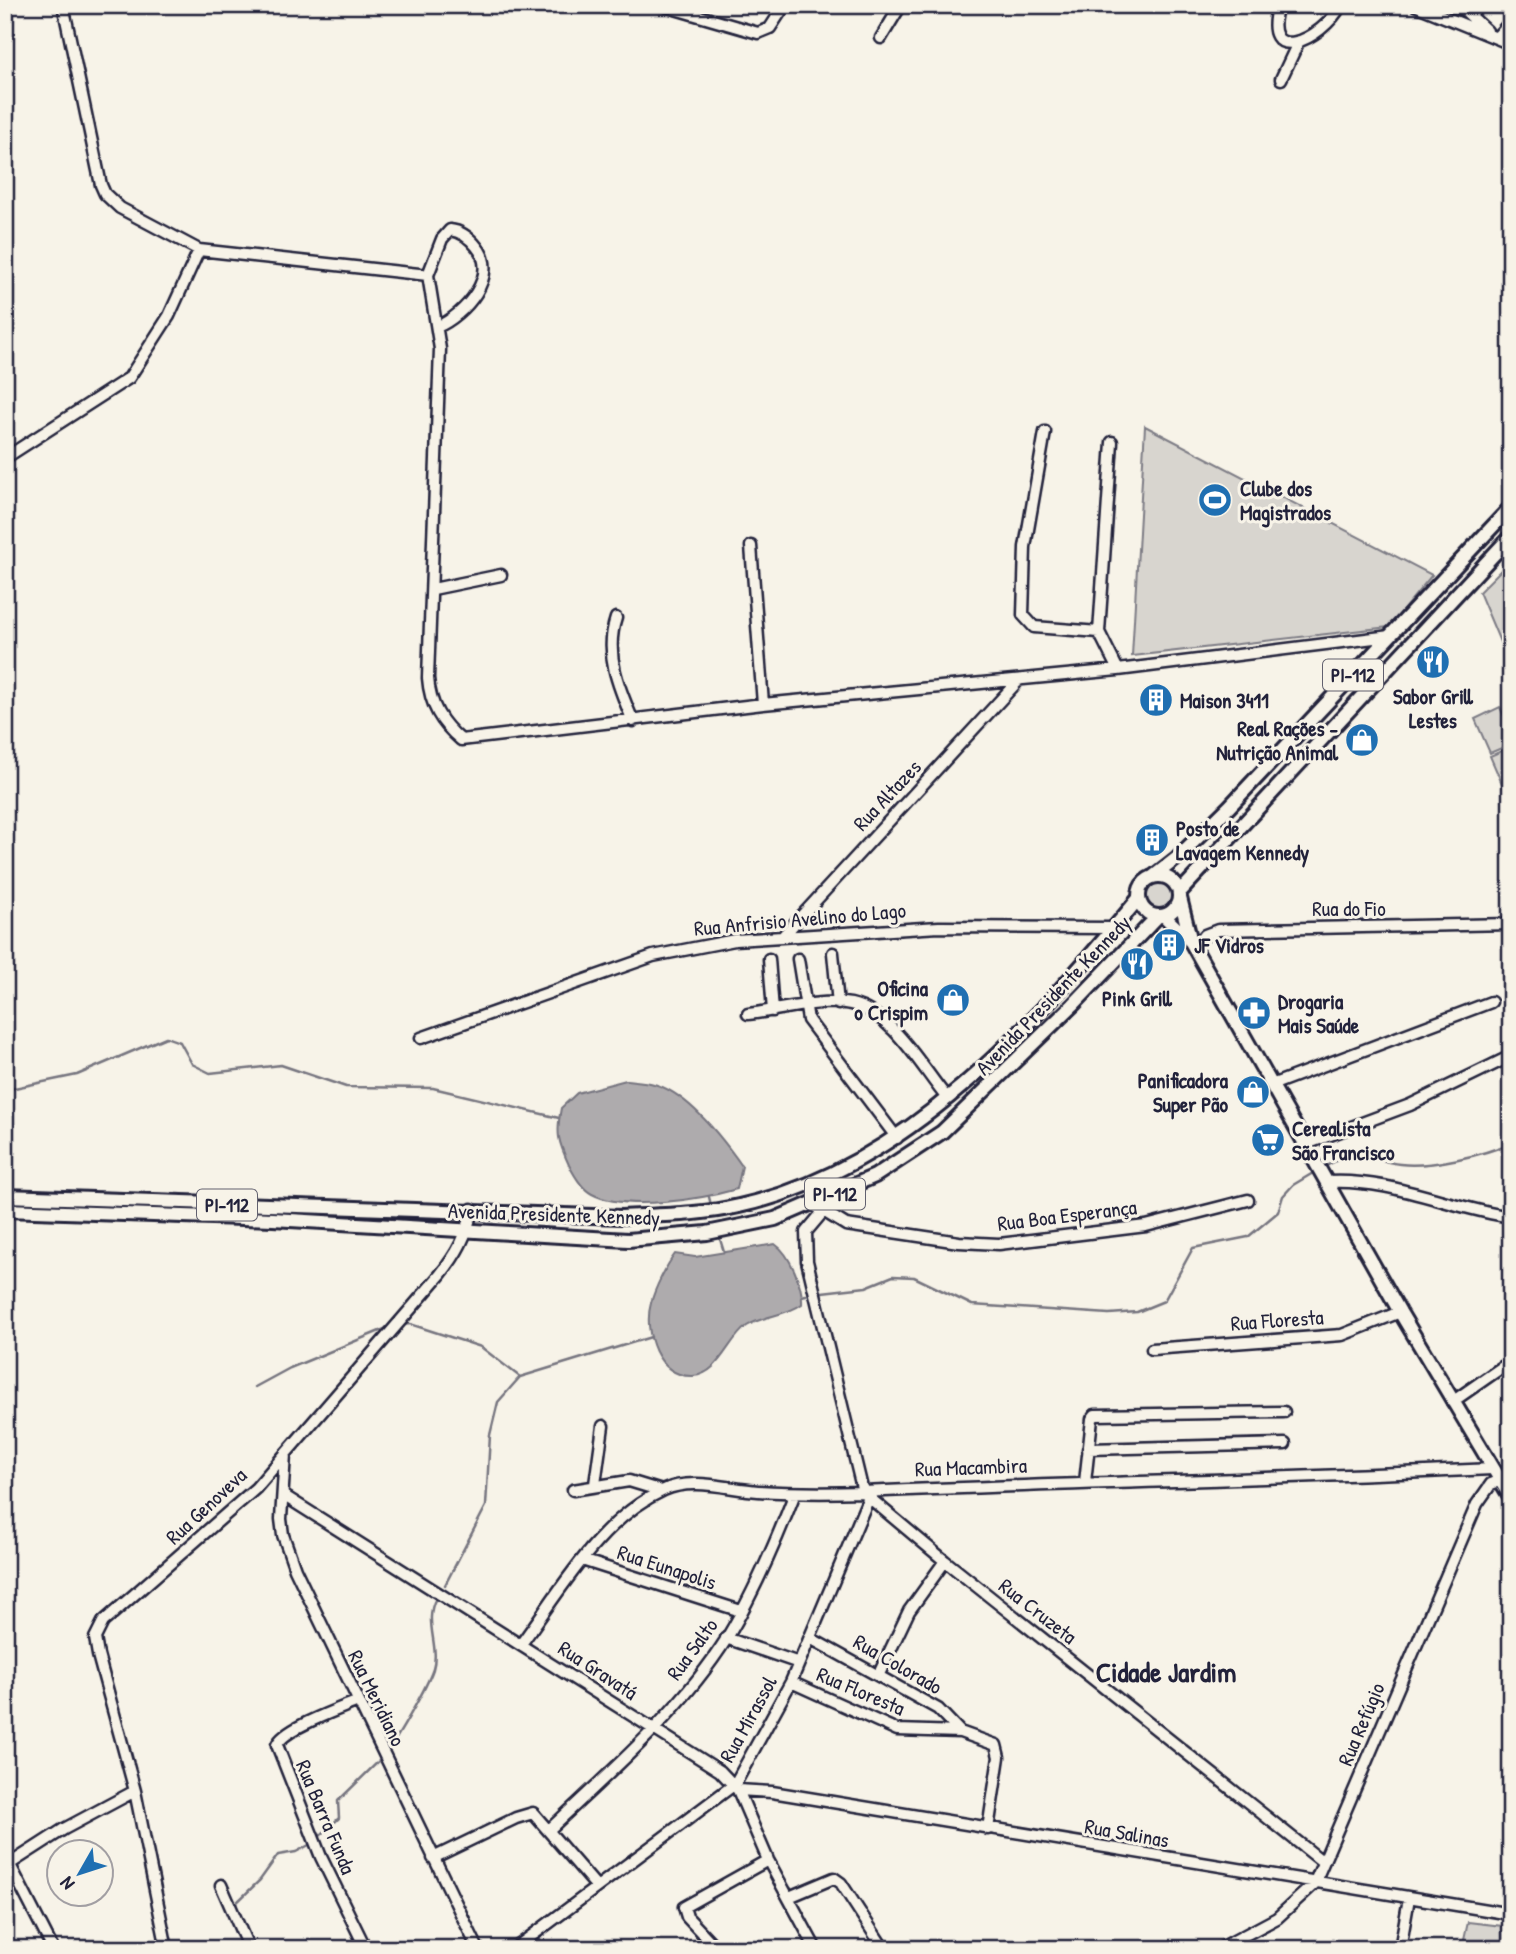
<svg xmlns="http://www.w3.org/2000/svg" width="1516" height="1954" font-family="'Patrick Hand',sans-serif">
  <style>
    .green { fill: #d8d5cf; stroke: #7d7c85; stroke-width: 2 }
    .water { fill: #aeabad; stroke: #76747f; stroke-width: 2 }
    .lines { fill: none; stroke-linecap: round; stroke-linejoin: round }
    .stream { stroke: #76747f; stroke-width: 2.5 }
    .minor-casing { stroke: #22223b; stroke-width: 15 }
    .major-casing { stroke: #22223b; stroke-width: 18 }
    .minor { stroke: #f7f3e8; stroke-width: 10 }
    .major { stroke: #f7f3e8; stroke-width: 12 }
    .labels { text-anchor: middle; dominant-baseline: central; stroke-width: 6; stroke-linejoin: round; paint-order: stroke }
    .shield { fill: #f7f3e8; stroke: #62616f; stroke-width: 2 }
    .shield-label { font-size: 19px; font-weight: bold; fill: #22223b }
    .poi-label { font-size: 21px; font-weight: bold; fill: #22223b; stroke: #f7f3e8; text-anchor: start }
    .street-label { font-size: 21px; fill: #22223b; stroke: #f7f3e8 }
    .district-label { font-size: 28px; font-weight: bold; fill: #22223b; stroke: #f7f3e8 }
  </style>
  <rect width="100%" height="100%" fill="#f7f3e8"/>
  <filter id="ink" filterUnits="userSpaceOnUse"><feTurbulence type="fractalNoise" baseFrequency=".0143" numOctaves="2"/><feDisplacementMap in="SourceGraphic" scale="14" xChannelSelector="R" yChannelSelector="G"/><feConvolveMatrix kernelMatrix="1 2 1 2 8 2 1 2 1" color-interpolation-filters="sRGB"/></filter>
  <g filter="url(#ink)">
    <path class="green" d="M1145,426L1432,575L1389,627L1132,656Z
      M1511,560V668L1479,592Z
      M1500,707L1511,732V744L1490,753L1475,719Z
      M1511,747V790L1506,793L1490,756Z
      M1144 896a15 15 0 1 1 30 0a15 15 0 1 1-30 0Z
      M1468,1922L1511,1927V1949H1462Z"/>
    <path class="water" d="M626,1080C635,1081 645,1081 654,1084C688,1093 723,1139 742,1166L737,1189C702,1199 626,1212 592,1194C582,1189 574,1175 569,1165C558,1141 556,1134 561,1108L577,1093Z
      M775,1244C790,1254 803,1286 802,1304C786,1316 764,1315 747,1326C728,1339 720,1374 693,1376C657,1378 643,1331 651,1303C655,1288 666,1266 675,1254L695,1257Z"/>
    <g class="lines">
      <path class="stream" d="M5,1090L77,1075L166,1037L180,1042L192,1064L210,1073L281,1065L346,1087L433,1088L559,1118
        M1328,1165C1358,1147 1369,1160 1400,1164C1429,1168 1484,1155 1511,1143
        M709,1197L711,1205
        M719,1236L724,1252
        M822,1292L866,1287L893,1276L914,1277L972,1305L1109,1314L1137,1312L1164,1301L1193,1248L1248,1237L1278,1212L1283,1196L1293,1185L1313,1173
        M802,1296L806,1295
        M402,1325L410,1324L481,1347L520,1377
        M255,1387L290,1368L392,1326
        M445,1585L486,1506L490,1435L498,1402L520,1377L651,1337
        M387,1752C398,1737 427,1687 433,1669C440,1646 423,1621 436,1598
        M320,1836L339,1818L338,1801L383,1757
        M233,1906L260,1880L278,1855L296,1852L309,1845"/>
      <g class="minor-casing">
        <path id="minor" d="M63,5L101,185L105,194L120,208L199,250L428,275L440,349L428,678C430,705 441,723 461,740L763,704L1118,670L1390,636
          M661,5L758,33L770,28L785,5
          M1278,5C1259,68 1322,41 1341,5
          M1415,5L1511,44
          M1459,5L1487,31
          M881,38L901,5
          M1496,38L1511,21
          M1281,79L1298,43
          M428,275L442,239L450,230C461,231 470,238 477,247C500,275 465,315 437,327
          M1045,432L1025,547L1023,615L1034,627L1099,632
          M1112,442L1099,632L1118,670
          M5,458L129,378L169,316L199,250
          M751,546L763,704
          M433,589L501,575
          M616,618C604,654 619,688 633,721
          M783,936L1018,681
          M1195,949L1205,935L1218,930L1511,924
          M833,953L838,1004
          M769,959L773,1011
          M798,959L808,1020L897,1138
          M748,1014C777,1011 823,998 851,1004C894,1014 921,1067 947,1098
          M421,1038L653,956L735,940L939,927L1115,928
          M1274,1084L1491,1002
          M1306,1144L1410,1105L1511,1056
          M1327,1182C1391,1178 1449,1208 1511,1217
          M812,1204L846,1225L959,1242L999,1244L1146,1226L1248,1200
          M822,1213L806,1232L807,1261L863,1492
          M1152,1349L1342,1335L1400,1312
          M1452,1402L1511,1361
          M1088,1449L1285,1444
          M285,1454L281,1519L283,1535L295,1569L478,1949
          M1085,1482L1092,1419L1095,1415L1284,1412
          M595,1484L603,1426
          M573,1490L629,1481L662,1491
          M865,1494L945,1561L1323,1862
          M283,1495L720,1771L738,1790L768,1860L816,1949
          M582,1560L741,1611
          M726,1638L799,1663
          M810,1638L938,1709L960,1732
          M521,1644C561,1590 600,1519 664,1490C692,1477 728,1489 758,1491C793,1493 828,1493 863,1492C1073,1483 1282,1479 1492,1469
          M879,1674L909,1611L945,1561
          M791,1682L897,1730L960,1732L996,1745L999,1757L988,1829
          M358,1701C340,1709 284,1728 277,1745L321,1857L366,1949
          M738,1790L772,1792L1511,1914
          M550,1829C612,1770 681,1711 727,1638C754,1593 776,1542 795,1493
          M433,1858L516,1818L533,1813L597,1887
          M10,1865L53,1949
          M5,1867L64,1829L135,1791
          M221,1885L249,1949
          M789,1897L834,1878L841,1883L884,1949
          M167,1949L135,1791L98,1655L95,1638L103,1622L256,1488L440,1275C457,1254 467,1236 472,1209
          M514,1949L735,1784L791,1682L869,1497
          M717,1949L687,1917L684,1907L768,1860
          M1219,1949L1277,1918L1314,1884L1477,1504L1491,1484L1511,1477
          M1400,1949L1409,1898"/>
      </g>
      <g class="major-casing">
        <path id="major" d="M1139 896a20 20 0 1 1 40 0a20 20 0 1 1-40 0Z
          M1154,876L1177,858L1229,807L1511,507
          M1180,892L1511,536
          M1180,898L1191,942
          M1164,916L1191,942L1400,1312L1511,1498
          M5,1196L622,1217C661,1215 700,1215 739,1206C906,1170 1034,1024 1139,898
          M5,1210L273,1219L628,1240L707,1233L775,1219L875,1176L942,1132L1073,1005L1158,916"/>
      </g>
      <use href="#minor" class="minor"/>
      <use href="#major" class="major"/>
    </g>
  </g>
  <defs>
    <g id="stadium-disc" transform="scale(1.75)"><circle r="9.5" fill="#1f6fb2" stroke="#f7f3e8"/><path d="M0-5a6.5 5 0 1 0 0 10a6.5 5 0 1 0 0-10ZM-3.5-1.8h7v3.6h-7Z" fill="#fff"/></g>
    <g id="restaurant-disc" transform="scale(1.75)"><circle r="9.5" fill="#1f6fb2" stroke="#f7f3e8"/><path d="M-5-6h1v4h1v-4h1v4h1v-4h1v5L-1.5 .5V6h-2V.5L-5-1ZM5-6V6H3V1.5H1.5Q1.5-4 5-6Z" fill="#fff"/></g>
    <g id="building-disc" transform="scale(1.75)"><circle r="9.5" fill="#1f6fb2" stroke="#f7f3e8"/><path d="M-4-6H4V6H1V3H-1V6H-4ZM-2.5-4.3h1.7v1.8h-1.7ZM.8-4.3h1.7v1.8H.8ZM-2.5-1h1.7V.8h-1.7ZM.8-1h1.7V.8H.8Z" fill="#fff"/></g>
    <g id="shop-disc" transform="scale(1.75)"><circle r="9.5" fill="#1f6fb2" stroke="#f7f3e8"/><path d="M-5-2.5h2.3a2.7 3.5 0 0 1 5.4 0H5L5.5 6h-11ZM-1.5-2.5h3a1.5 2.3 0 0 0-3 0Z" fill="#fff"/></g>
    <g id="pharmacy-disc" transform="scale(1.75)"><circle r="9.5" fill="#1f6fb2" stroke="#f7f3e8"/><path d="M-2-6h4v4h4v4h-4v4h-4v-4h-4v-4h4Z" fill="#fff"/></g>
    <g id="supermarket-disc" transform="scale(1.75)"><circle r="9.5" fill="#1f6fb2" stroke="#f7f3e8"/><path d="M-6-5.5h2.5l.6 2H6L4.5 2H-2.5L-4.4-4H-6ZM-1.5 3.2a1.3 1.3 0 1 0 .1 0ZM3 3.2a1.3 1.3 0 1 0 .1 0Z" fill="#fff"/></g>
  </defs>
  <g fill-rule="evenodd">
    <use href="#stadium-disc" x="1215" y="500"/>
    <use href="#restaurant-disc" x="1433" y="662"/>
    <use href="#building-disc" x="1156" y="700"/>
    <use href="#shop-disc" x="1362" y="740"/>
    <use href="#building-disc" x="1152" y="840"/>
    <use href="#building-disc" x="1169" y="945"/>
    <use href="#restaurant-disc" x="1137" y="964"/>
    <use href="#shop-disc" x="953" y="1000"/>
    <use href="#pharmacy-disc" x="1254" y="1013"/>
    <use href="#shop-disc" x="1253" y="1092"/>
    <use href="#supermarket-disc" x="1268" y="1140"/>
  </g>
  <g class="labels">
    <g class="shield">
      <rect x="1323" y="659.5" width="60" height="31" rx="5"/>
      <rect x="805" y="1178.5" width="60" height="31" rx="5"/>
      <rect x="197" y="1189.5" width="60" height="31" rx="5"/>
    </g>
    <g class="shield-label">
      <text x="1353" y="675">PI-112</text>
      <text x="835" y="1194">PI-112</text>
      <text x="227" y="1205">PI-112</text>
    </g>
    <g class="poi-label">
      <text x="1240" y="488">Clube dos<tspan x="1240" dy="24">Magistrados</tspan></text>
      <text x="1433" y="696" text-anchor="middle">Sabor Grill<tspan x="1433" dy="24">Lestes</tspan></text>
      <text x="1180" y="700">Maison 3411</text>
      <text x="1338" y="728" text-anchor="end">Real Rações -<tspan x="1338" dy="24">Nutrição Animal</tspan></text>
      <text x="1176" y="828">Posto de<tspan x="1176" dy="24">Lavagem Kennedy</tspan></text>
      <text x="1194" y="945">JF Vidros</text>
      <text x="928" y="988" text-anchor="end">Oficina<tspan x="928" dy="24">o Crispim</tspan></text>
      <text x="1137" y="998" text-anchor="middle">Pink Grill</text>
      <text x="1278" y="1001">Drogaria<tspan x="1278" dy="24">Mais Saúde</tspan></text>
      <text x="1228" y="1080" text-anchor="end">Panificadora<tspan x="1228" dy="24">Super Pão</tspan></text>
      <text x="1292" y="1128">Cerealista<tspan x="1292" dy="24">São Francisco</tspan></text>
    </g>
    <g class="street-label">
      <text transform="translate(887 795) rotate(-47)">Rua Altazes</text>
      <text x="1349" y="908">Rua do Fio</text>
      <text transform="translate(800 919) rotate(-5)">Rua Anfrisio Avelino do Lago</text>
      <text transform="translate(1053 995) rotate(-46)">Avenida Presidente Kennedy</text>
      <text transform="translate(554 1214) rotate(2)">Avenida Presidente Kennedy</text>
      <text transform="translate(1067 1215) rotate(-7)">Rua Boa Esperança</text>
      <text transform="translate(1277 1320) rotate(-4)">Rua Floresta</text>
      <text transform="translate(971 1467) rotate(-2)">Rua Macambira</text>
      <text transform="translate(206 1506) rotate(-43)">Rua Genoveva</text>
      <text transform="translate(667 1567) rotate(18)">Rua Eunapolis</text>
      <text transform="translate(1038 1611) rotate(38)">Rua Cruzeta</text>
      <text transform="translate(692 1649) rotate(-54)">Rua Salto</text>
      <text transform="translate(898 1664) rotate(30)">Rua Colorado</text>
      <text transform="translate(598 1670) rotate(33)">Rua Gravatá</text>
      <text transform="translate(861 1691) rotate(23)">Rua Floresta</text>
      <text transform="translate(377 1698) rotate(64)">Rua Meridiano</text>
      <text transform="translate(748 1719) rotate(-61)">Rua Mirassol</text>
      <text transform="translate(1361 1724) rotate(-67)">Rua Refúgio</text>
      <text transform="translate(326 1817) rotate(67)">Rua Barra Funda</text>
      <text transform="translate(1127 1833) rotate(10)">Rua Salinas</text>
    </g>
    <g class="district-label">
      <text x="1166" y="1672">Cidade Jardim</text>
    </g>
  </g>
  <rect width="1516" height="1954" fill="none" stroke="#f7f3e8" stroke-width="28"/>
  <rect x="14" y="14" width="1488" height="1926" fill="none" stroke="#22223b" stroke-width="2.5" filter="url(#ink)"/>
  <g transform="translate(80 1873) rotate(231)"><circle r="33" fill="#f7f3e8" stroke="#a29fa3" stroke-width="2"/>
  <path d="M0-5L12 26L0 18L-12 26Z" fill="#1f6fb2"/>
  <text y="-10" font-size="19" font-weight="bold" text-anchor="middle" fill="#22223b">N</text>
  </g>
</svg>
